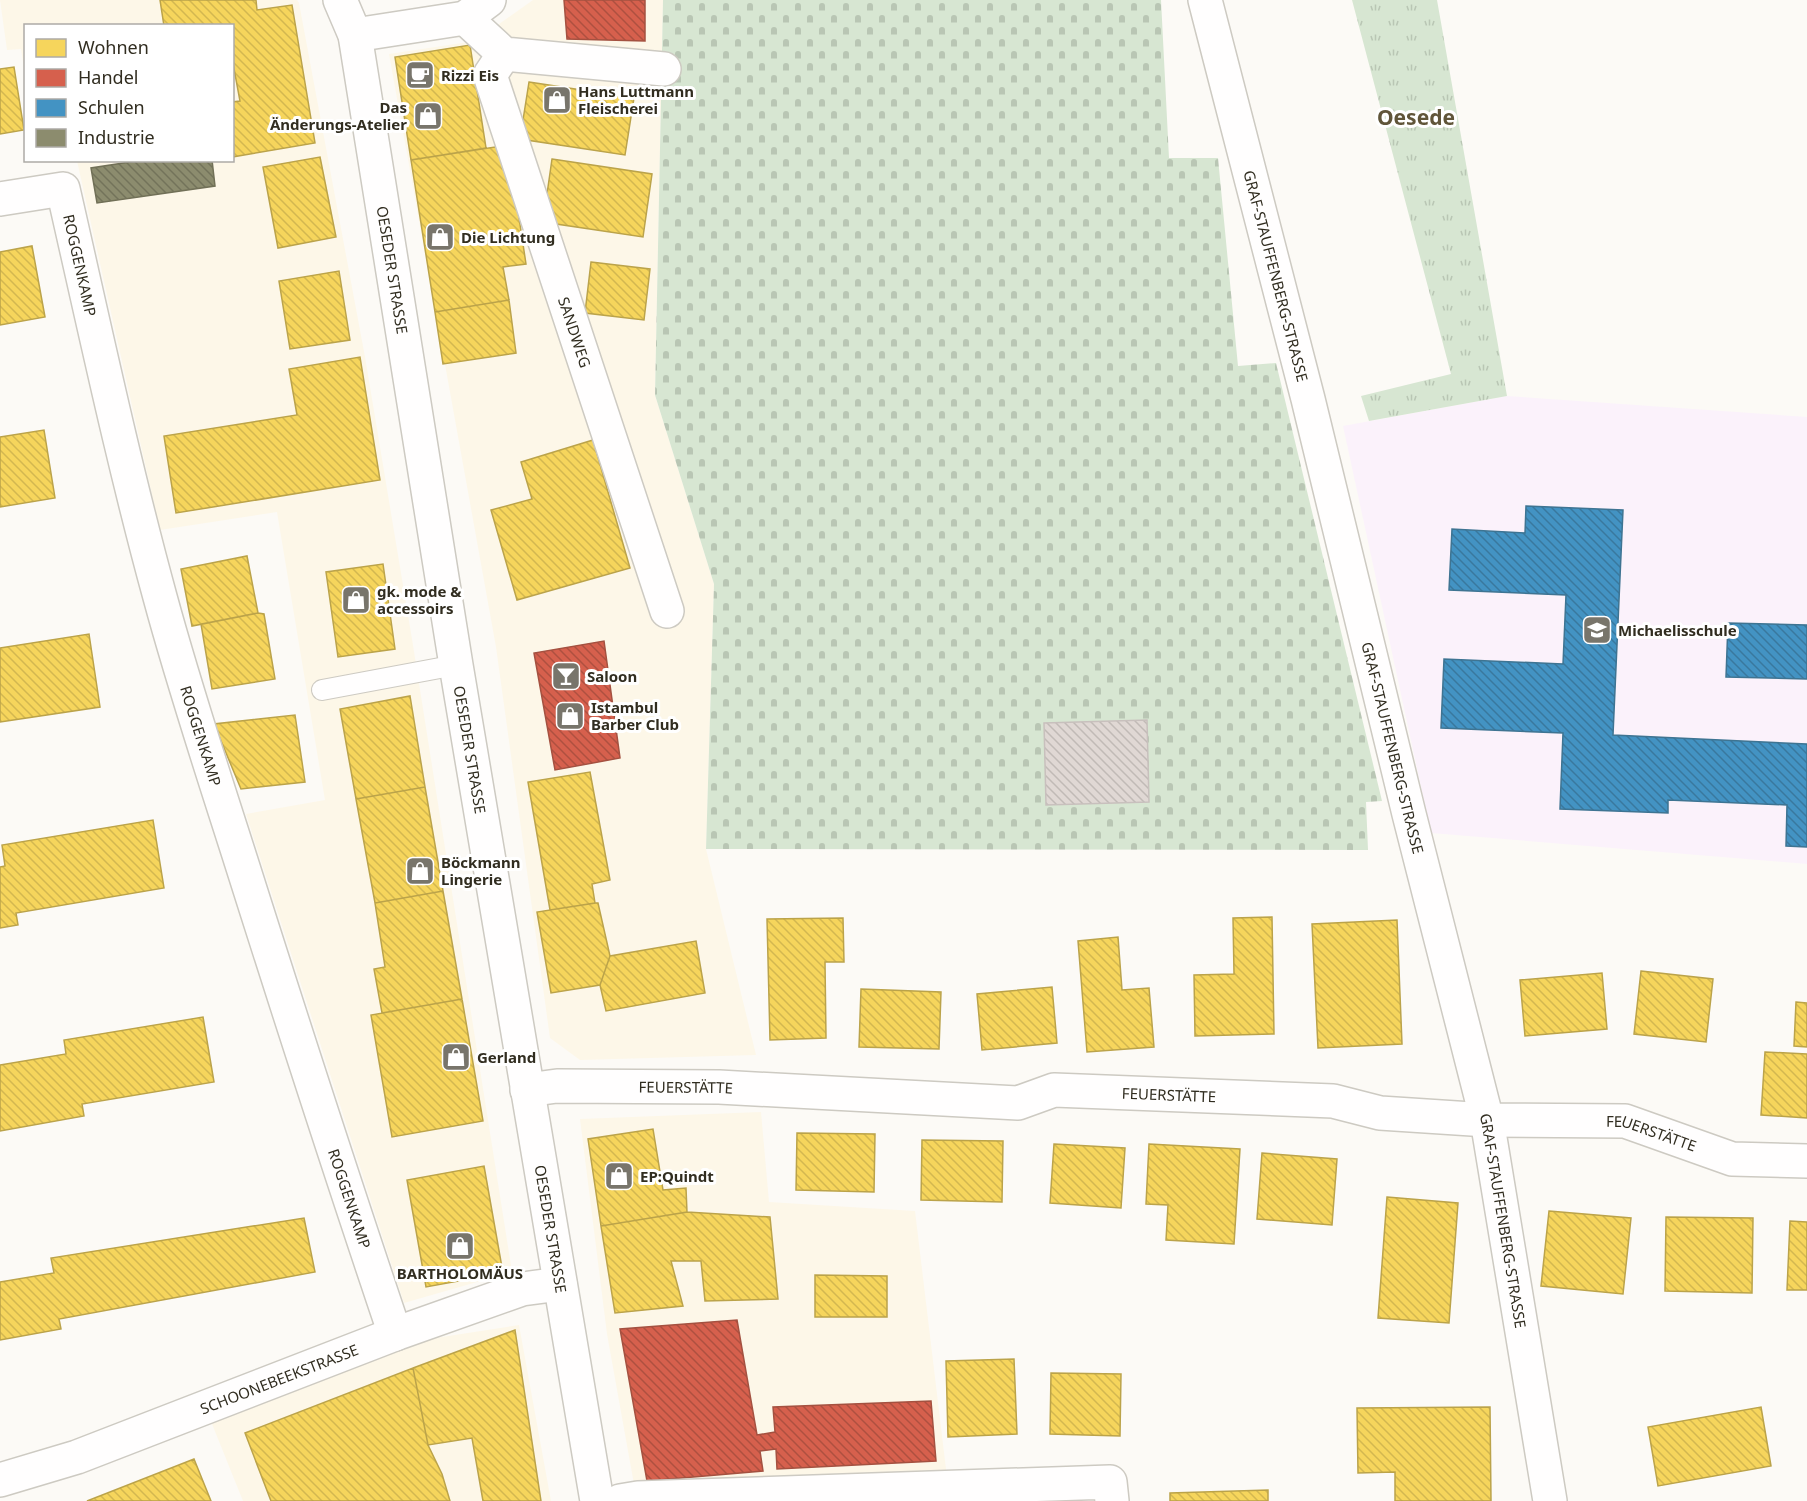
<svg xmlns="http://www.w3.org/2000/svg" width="1807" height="1501" font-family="'Noto Sans',sans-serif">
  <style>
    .built { fill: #fdf7e8 }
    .education { fill: #fbf2fb }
    .grass { fill: url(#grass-tufts) }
    .cemetery { fill: url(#cemetery-stones) }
    .homes { fill: url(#homes-back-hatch); stroke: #bba34a; stroke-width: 1.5 }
    .shops { fill: url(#shops-back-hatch); stroke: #a45140; stroke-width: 1.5 }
    .schools { fill: url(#schools-back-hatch); stroke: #3e7492; stroke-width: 1.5 }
    .industry { fill: url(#industry-back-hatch); stroke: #717057; stroke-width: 1.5 }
    .building { fill: url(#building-back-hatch); stroke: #c8c0bd; stroke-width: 1.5 }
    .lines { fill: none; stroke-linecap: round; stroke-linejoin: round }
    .service-casing { stroke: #cdcac2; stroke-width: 22 }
    .minor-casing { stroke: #cdcac2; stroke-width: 36 }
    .service { stroke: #fffefe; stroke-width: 20 }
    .minor { stroke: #fffefe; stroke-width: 33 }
    .labels { text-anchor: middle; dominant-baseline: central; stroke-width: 6; stroke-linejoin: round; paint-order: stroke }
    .poi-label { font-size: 15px; font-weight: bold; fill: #312d20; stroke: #fff; text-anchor: start }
    .street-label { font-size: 15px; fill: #312d20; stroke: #fff }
    .district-label { font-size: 21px; font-weight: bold; fill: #605539; stroke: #fff }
  </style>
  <defs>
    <pattern id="grass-tufts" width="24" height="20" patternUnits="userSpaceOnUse" patternTransform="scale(1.5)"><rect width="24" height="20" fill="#d7e6d2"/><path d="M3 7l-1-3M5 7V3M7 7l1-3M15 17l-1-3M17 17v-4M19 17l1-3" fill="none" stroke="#b9c6b4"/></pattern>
    <pattern id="cemetery-stones" width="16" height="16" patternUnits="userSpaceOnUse" patternTransform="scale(1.5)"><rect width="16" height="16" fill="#d7e6d2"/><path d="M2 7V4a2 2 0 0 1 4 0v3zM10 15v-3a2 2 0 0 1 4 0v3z" fill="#b9c6b4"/></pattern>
    <pattern id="homes-back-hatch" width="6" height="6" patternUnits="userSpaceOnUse" patternTransform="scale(1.5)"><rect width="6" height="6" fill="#f6d55c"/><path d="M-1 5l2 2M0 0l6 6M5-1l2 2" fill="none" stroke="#d3b750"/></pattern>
    <pattern id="shops-back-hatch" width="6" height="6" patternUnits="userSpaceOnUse" patternTransform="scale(1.5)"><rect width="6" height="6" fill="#d6604d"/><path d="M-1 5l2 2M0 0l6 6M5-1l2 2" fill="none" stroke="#ae5040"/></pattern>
    <pattern id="schools-back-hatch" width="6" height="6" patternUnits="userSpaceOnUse" patternTransform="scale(1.5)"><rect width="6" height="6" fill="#4393c3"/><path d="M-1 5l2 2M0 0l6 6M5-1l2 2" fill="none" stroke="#39789e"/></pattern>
    <pattern id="industry-back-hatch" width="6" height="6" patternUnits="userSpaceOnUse" patternTransform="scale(1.5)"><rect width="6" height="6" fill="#8c8c6e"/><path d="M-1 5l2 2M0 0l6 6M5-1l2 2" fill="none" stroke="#73735a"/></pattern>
    <pattern id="building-back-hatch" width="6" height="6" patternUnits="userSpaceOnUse" patternTransform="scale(1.5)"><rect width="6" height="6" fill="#e0d8d4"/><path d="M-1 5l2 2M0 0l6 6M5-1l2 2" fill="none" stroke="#c1bab6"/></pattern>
  </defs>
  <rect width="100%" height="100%" fill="#fcfaf6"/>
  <path class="built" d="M0,0H297L299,3L365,357L412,639L512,1272L404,1303L246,814L325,800L277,512L160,530L77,161L232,160V26H26L25,75L21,49L7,50Z
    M533,0H663L655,395L714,584L706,849L756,1055L580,1060L550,1038L496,647L389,54L475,41Z
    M761,1112L769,1202L915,1211L949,1494L637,1501L607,1334L580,1119Z
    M519,1325L551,1501H243L210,1419L416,1341Z"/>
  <path class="education" d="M1507,396L1807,417V864L1431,833L1343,426Z"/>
  <path class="grass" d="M1352,0H1437L1507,396L1369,421L1361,396L1451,374Z"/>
  <path class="cemetery" d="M663,0H1161L1169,158H1218L1238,366L1276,363L1382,801L1366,802L1368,850L706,849L714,584L655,395Z"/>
  <path class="homes" d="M160,0H256L257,10L292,5L315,143L232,157V102L240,101L232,58V26H164Z
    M470,45L486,148L411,160L395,57Z
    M14,67L24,130L0,134V69Z
    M529,82L634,98L625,155L520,139Z
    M508,145L526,264L503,267L509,300L435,312L411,160Z
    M320,157L336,237L278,248L263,167Z
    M552,159L652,174L643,237L543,222Z
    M32,246L45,317L0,325V252Z
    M591,262L650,269L644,320L585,313Z
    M339,271L350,340L290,349L279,281Z
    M509,300L516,353L443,364L435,312Z
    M360,357L380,480L176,513L164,436L297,415L289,369Z
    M44,430L55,498L0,507V437Z
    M593,440L630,568L517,600L491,510L532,499L521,462Z
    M247,556L258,613L192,626L181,569Z
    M383,564L395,649L338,657L326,572Z
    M258,613L264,614L275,679L212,689L201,624Z
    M89,634L100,707L0,722V648Z
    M410,696L425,787L356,799L340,709Z
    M295,715L305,782L241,789L214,724Z
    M590,772L610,880L592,884L595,903L550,910L528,782Z
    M425,787L443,891L375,903L356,799Z
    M153,820L164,888L16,913L18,925L0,928V867L5,866L2,845Z
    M443,891L462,999L382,1013L374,969L385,967L375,903Z
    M595,903H598L610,956L600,985L551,993L537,912Z
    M1272,917L1274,1034L1195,1036L1194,975L1234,974L1233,918Z
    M843,918L844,962H825L826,1038L770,1040L767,919Z
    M1397,920L1402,1044L1318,1048L1312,924Z
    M1118,937L1122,990L1149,988L1154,1047L1087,1052L1078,941Z
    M696,941L705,993L606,1011L600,985L610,956Z
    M1641,971L1713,979L1706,1042L1634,1034Z
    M1602,973L1607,1029L1525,1036L1520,980Z
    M1052,987L1057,1043L982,1050L977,994Z
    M861,989L941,992L939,1049L859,1047Z
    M462,999L483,1121L392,1137L371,1015Z
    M1796,1002L1807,1003V1047L1794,1046Z
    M203,1017L214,1082L82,1104L84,1116L0,1131V1065L66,1054L64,1040Z
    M1765,1052L1807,1054V1118L1761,1115Z
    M653,1129L663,1190L686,1188L687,1212L601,1226L588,1139Z
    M797,1133L875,1134L874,1192L796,1190Z
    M922,1140L1003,1141L1002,1202L921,1200Z
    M1054,1144L1125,1148L1121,1208L1050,1203Z
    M1149,1144L1240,1149L1234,1244L1166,1240L1168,1205L1146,1204Z
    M1262,1153L1337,1159L1332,1225L1257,1219Z
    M484,1166L503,1273L426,1287L407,1180Z
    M1387,1197L1458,1203L1449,1323L1378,1318Z
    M1549,1211L1631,1218L1623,1294L1541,1286Z
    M687,1212L770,1217L778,1299L705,1301L701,1261H671L683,1306L615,1313L601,1226Z
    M1666,1217L1753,1218L1752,1293L1665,1291Z
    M304,1218L315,1272L59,1319L61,1329L0,1340V1282L54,1273L51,1258Z
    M1790,1221L1807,1222V1290H1787Z
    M815,1275L887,1276V1317H815Z
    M515,1330L541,1501H483L472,1438L428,1445L413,1368Z
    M1014,1359L1017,1434L948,1437L946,1361Z
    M413,1368L428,1445L442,1474L450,1501H271L245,1433Z
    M1051,1373L1121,1374L1120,1436L1050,1434Z
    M1490,1407L1491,1501H1395V1472L1358,1473L1357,1408Z
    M1761,1407L1771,1466L1658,1486L1648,1427Z
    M194,1459L211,1501H87Z
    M1268,1490V1501H1170V1493Z"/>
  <path class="shops" d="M564,0H645V41L567,39Z
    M604,641L620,758L555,770L534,653Z
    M737,1320L757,1435L775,1432L773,1407L931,1401L936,1461L777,1469L776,1449L760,1451L763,1471L647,1481L620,1329Z"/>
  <path class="schools" d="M1526,506L1623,510L1613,735L1807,744V847L1786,846L1787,805L1668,800V813L1560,809L1563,733L1441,728L1444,659L1563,664L1566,595L1449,590L1452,529L1525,533Z
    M1728,623L1807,625V679L1726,677Z"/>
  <path class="industry" d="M143,160H212L215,186L97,203L91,168Z"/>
  <path class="building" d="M1147,720L1149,802L1046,805L1044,723Z"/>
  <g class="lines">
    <g class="service-casing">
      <path id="service" d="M322,690L456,665"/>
    </g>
    <g class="minor-casing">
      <g id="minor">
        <path id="s1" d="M340,0L355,35L456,665L597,1501"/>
        <path id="s2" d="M1205,0L1308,399L1409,814L1487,1120L1550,1501"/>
        <path d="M465,18L504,54L664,69"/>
        <path d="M355,35L465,18L489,0"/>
        <path id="s3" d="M504,54L490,75L667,611"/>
        <path id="s4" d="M0,199L63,189C94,325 123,462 160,597C184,686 213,773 241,861C291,1019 342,1177 395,1334"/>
        <path id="s5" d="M527,1090L557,1086L719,1087L1018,1103L1054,1090L1333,1101L1380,1113L1487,1120L1625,1121L1732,1159L1807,1161"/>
        <path id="s6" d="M0,1480L77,1457L395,1334L522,1289L560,1284"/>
        <path d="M620,1501L638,1498L1110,1482L1112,1501"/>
      </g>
    </g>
    <use href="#service" class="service"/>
    <use href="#minor" class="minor"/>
  </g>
  <defs>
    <g id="cafe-square" transform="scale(1.5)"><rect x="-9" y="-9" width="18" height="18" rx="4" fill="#78756b" stroke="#fff"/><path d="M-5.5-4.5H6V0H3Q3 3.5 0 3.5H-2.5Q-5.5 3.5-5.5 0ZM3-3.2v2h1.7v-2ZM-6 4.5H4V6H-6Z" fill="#fff"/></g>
    <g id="shop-square" transform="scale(1.5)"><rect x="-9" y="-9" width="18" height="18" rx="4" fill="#78756b" stroke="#fff"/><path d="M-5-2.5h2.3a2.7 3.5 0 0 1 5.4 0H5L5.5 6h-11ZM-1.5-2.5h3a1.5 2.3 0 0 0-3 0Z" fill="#fff"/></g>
    <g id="school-square" transform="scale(1.5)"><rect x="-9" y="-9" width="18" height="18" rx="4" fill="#78756b" stroke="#fff"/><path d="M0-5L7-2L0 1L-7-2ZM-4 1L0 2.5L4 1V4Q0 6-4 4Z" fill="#fff"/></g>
    <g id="bar-square" transform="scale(1.5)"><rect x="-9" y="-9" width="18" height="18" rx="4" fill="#78756b" stroke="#fff"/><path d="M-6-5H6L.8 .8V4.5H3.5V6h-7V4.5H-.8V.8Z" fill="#fff"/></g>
  </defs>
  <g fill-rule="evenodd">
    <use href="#cafe-square" x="420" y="75"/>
    <use href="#shop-square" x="557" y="100"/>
    <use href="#shop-square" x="428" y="116"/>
    <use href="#shop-square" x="440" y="237"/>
    <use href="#shop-square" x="356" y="600"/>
    <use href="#school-square" x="1597" y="630"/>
    <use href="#bar-square" x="566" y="676"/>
    <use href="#shop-square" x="570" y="716"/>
    <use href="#shop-square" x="420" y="871"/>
    <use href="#shop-square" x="456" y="1057"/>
    <use href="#shop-square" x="619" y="1176"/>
    <use href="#shop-square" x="460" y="1246"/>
  </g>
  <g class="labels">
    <g class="poi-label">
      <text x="441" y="75">Rizzi Eis</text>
      <text x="578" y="91">Hans Luttmann<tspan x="578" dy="17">Fleischerei</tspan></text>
      <text x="407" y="107" text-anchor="end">Das<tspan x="407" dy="17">Änderungs-Atelier</tspan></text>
      <text x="461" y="237">Die Lichtung</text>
      <text x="377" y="591">gk. mode &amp;<tspan x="377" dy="17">accessoirs</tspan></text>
      <text x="1618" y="630">Michaelisschule</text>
      <text x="587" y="676">Saloon</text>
      <text x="591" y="707">Istambul<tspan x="591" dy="17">Barber Club</tspan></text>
      <text x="441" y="862">Böckmann<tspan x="441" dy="17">Lingerie</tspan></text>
      <text x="477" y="1057">Gerland</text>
      <text x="640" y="1176">EP:Quindt</text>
      <text x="460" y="1273" text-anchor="middle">BARTHOLOMÄUS</text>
    </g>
    <g class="street-label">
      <text stroke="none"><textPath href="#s4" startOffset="142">ROGGENKAMP</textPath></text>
      <text stroke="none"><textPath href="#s1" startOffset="276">OESEDER STRASSE</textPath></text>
      <text stroke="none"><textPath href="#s2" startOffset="285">GRAF-STAUFFENBERG-STRASSE</textPath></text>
      <text stroke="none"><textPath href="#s3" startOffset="296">SANDWEG</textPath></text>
      <text stroke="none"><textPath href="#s4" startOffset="628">ROGGENKAMP</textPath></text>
      <text stroke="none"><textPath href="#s2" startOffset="771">GRAF-STAUFFENBERG-STRASSE</textPath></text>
      <text stroke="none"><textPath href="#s1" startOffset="762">OESEDER STRASSE</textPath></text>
      <text stroke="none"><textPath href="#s5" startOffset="159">FEUERSTÄTTE</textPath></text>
      <text stroke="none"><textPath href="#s5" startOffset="645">FEUERSTÄTTE</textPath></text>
      <text stroke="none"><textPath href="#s5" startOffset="1131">FEUERSTÄTTE</textPath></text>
      <text stroke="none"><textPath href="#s4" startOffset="1114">ROGGENKAMP</textPath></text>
      <text stroke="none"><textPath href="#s2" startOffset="1257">GRAF-STAUFFENBERG-STRASSE</textPath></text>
      <text stroke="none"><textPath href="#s1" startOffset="1248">OESEDER STRASSE</textPath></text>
      <text stroke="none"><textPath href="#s6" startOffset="297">SCHOONEBEEKSTRASSE</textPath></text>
    </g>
    <g class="district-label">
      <text x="1416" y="117">Oesede</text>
    </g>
  </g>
  <rect x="24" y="24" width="210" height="138" fill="#ffffff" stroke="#adaba6" stroke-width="1.5"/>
  <rect x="36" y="39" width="30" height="18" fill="#f6d55c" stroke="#adaba6" stroke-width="1.5"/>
  <text x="78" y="54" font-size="18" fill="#312d20">Wohnen</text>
  <rect x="36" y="69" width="30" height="18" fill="#d6604d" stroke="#adaba6" stroke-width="1.5"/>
  <text x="78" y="84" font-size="18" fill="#312d20">Handel</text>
  <rect x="36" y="99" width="30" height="18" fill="#4393c3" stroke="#adaba6" stroke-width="1.5"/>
  <text x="78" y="114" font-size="18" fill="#312d20">Schulen</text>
  <rect x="36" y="129" width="30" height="18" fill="#8c8c6e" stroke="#adaba6" stroke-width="1.5"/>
  <text x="78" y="144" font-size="18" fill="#312d20">Industrie</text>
</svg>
